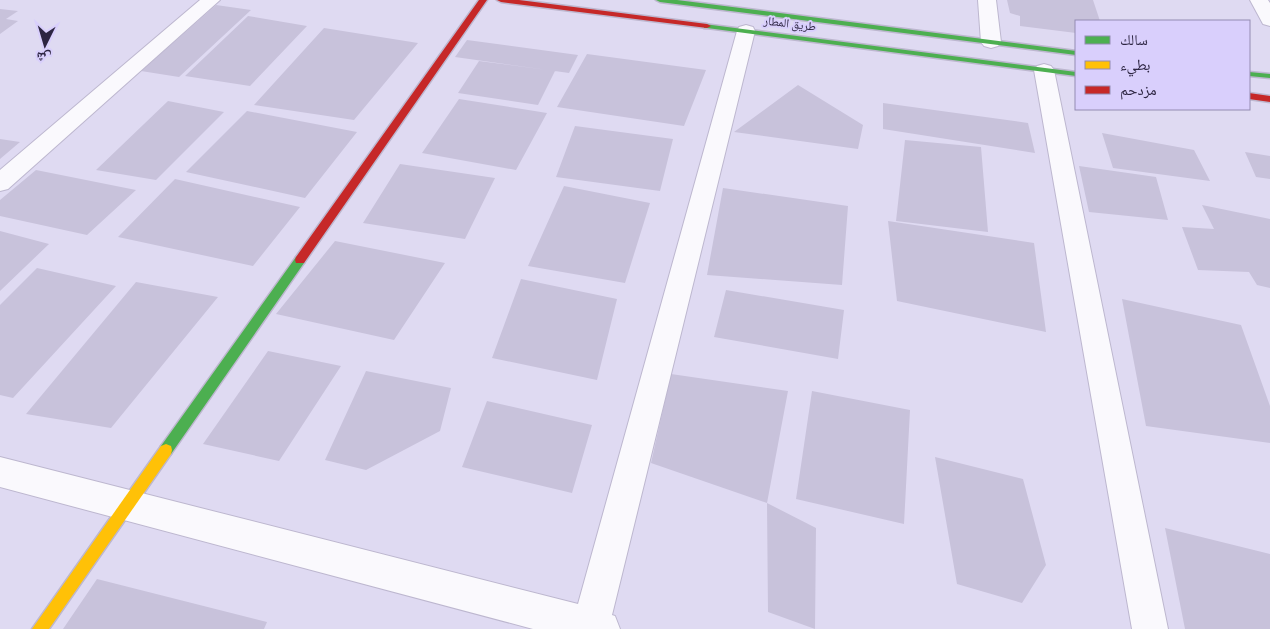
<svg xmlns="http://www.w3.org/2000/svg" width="1270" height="629" font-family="'IBM Plex Serif','Noto Naskh Arabic',serif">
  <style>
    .building { fill: #c8c2db }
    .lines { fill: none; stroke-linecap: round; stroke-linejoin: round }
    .street-casing { stroke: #bdb7cf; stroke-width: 2 }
    .fast-casing { stroke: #bdb7cf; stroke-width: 3 }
    .slow-casing { stroke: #bdb7cf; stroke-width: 3 }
    .jam-casing { stroke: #bdb7cf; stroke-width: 3 }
    .street { fill: #faf9fd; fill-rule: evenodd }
    .fast { fill: #4caf50; fill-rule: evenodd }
    .slow { fill: #ffc107; fill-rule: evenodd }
    .jam { fill: #c62828; fill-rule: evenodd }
    .labels { text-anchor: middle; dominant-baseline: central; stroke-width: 4; stroke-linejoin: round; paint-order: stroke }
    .far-street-label { font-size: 12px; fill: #2d2542; stroke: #d9cffc }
  </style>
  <rect width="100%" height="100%" fill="#dfdaf2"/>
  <path class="building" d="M1007,0H1093L1100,21H1076V33L1020,26V16L1010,13Z
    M216,5L251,10L179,77L141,71Z
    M0,9L18,11L6,19L18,21L0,34Z
    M248,16L307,26L250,86L185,76Z
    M324,28L418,43L354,120L254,105Z
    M467,40L578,55L569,73L455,57Z
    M587,54L706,70L684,126L557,107Z
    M479,61L555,71L538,105L458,93Z
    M798,85L863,125L858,149L734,132Z
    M459,99L547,113L516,170L422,153Z
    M168,101L224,112L156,180L96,170Z
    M883,103L1028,123L1035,153L883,129Z
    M247,111L357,132L305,198L186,172Z
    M575,126L673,139L660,191L556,177Z
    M1102,133L1194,150L1210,181L1113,168Z
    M0,139L20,142L0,159Z
    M905,140L981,147L988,232L896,221Z
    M1245,152L1270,156V179L1256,177Z
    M400,164L495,178L465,239L363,223Z
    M1079,166L1156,177L1168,220L1089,212Z
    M36,170L136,190L87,235L0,216V200Z
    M175,179L300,207L253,266L118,237Z
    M564,186L650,203L625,283L528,266Z
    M723,188L848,206L842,285L707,275Z
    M1202,205L1270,219V288L1257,285L1249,272L1198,270L1182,227L1214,229Z
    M888,221L1034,243L1046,332L897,301Z
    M0,231L49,244L0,291Z
    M335,241L445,263L394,340L276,314Z
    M37,268L116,286L13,398L0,395V305Z
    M521,279L617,299L597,380L492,358Z
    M136,282L218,297L111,428L26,414Z
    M726,290L844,310L838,359L714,337Z
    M1122,299L1241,325L1270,406V443L1146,426Z
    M268,351L341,366L279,461L203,444Z
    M366,371L451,388L440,431L366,470L325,460Z
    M671,374L788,391L767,503L651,463Z
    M812,391L910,410L904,524L796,499Z
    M487,401L592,425L572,493L462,467Z
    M935,457L1023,479L1046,565L1022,603L957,584Z
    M767,503L816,528L815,629L768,612Z
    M1165,528L1270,554V629H1185Z
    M97,579L267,622L264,629H63Z"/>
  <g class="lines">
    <g class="street-casing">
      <path id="street" d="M200,0H220L8,189L0,191V170Z
        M978,0H996L1001,42L998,46L991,48L984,46L981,42Z
        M1250,0H1268L1270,3V26L1263,24Z
        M746,25L753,27L755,31L612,615L615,616L620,629H533L0,487V457L578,604L737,31L739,27Z
        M1044,64L1051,66L1054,70L1168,629H1132L1034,70L1037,66Z"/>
    </g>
    <g class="fast-casing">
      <path id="fast" d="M656,0H677L1076,51V55L660,2Z
        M704,24L1076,72V76L707,28H704Z
        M1249,72L1270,74V78L1249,76Z
        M300,256L305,260L304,263L171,454L166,456L161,454L160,450L161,446L296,257Z"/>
    </g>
    <g class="slow-casing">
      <path id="slow" d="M166,444L171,446L172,450L171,454L49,629H32L161,446Z"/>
    </g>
    <g class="jam-casing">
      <path id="jam" d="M479,0H487L304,263H296L295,260L296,257Z
        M497,0H519L707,24L711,26L707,28L501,2Z
        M1249,93L1270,96V102L1249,99Z"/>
    </g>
    <use href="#street" class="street"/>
    <use href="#fast" class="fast"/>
    <use href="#slow" class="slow"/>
    <use href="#jam" class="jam"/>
  </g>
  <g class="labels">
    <g class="far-street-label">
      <text transform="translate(790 23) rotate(7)">طريق المطار</text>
    </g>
  </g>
  <rect x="1075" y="20" width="175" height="90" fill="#d9cffc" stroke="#948bb2"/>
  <rect x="1085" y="36" width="25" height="8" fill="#4caf50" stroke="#948bb2"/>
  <text x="1120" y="45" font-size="15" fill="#2d2542">سالك</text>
  <rect x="1085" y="61" width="25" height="8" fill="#ffc107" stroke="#948bb2"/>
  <text x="1120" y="70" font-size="15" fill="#2d2542">بطيء</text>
  <rect x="1085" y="86" width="25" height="8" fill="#c62828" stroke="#948bb2"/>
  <text x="1120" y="95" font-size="15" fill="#2d2542">مزدحم</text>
  <g transform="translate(45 45) rotate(185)" stroke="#d9cffc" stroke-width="4" paint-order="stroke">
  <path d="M0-4L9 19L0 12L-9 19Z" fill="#2d2542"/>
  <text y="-8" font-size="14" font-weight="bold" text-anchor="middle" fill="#2d2542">ش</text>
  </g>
</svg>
